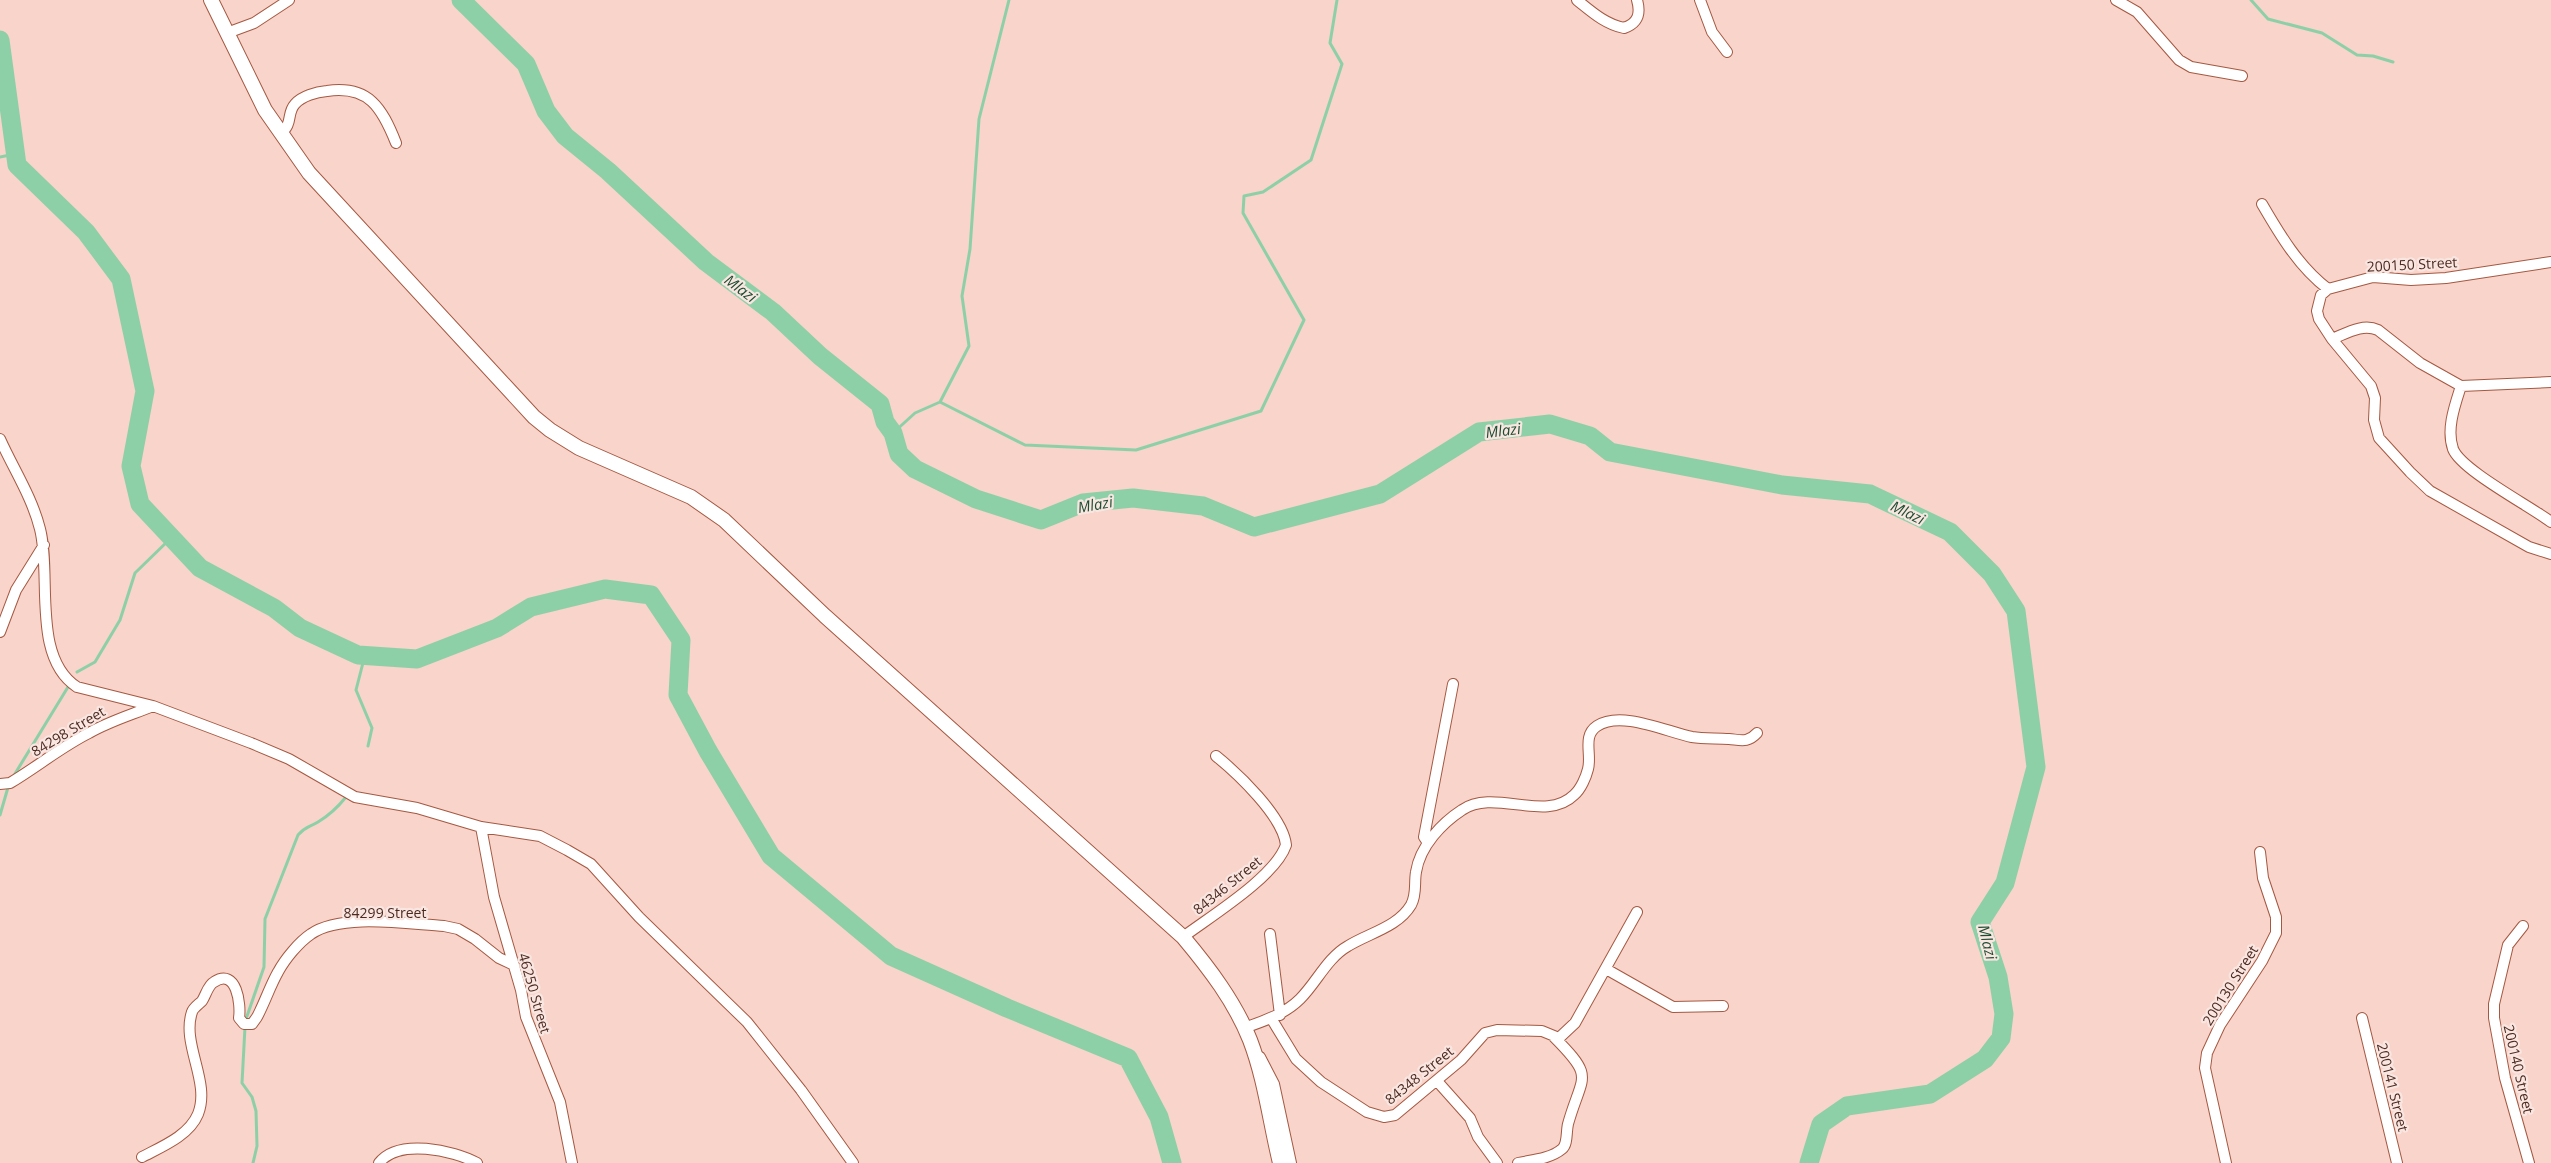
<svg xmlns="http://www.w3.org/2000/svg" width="2551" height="1163" font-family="'Open Sans',sans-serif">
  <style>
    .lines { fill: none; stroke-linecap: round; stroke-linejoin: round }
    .stream { stroke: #8dd0a7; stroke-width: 3 }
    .river { stroke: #8dd0a7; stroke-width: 19 }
    .street-casing { stroke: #a55841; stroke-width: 12 }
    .secondary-casing { stroke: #a55841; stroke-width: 16 }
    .street { stroke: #fff; stroke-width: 10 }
    .secondary { stroke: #fff; stroke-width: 14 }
    .labels { text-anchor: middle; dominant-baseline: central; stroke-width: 4.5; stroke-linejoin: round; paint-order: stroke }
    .street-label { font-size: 14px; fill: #4c2a20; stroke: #f9e6e1 }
    .water-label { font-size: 15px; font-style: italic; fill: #1a4d32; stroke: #f9e6e1 }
  </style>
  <rect width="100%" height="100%" fill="#f8d4ca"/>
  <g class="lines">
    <path class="stream" d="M2251,0L2268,19L2322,33L2357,55L2373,56L2393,62
      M0,157L15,154
      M940,402L1025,445L1136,450L1261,411L1304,320L1243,213L1244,196L1263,192L1311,160L1342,64L1330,43L1337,0
      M893,433L915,413L940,402L969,346L962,296L970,249L979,119L1009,0
      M365,655L356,690L372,728L368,746
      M77,672L95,662L120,620L135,573L172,537
      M13,777L68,687
      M0,815L9,784
      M246,1019L264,967L265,919L298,835C306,826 308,828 318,822C328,816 338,807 346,797
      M245,1027L242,1083L252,1097L256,1111L257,1146L253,1163"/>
    <path class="river" d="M461,0L526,64L546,111L565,136L608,171L706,262L773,312L820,356L880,404L885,422L893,433L899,454L915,469L976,499L1041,520L1083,503L1133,498L1203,506L1254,527L1380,494L1479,432L1550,424L1590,436L1610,452L1782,485L1870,494L1950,532L1992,574L2016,611L2036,767L2005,883L1980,922L1998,977L2004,1014L2001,1038L1985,1059L1930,1094L1847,1106L1821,1124L1809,1163
      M0,40L17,165L86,232L121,279L145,391L131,466L140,504L200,568L274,608L300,628L358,655L417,659L497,628L531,607L605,589L651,595L681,640L678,695L708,751L771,856L891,956L1007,1008L1128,1058L1159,1117L1172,1163"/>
    <g class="street-casing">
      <path id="street" d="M1577,0C1592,12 1605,24 1624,28C1638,23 1641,14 1637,0
        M1700,0L1712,32L1727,52
        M2116,0L2137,12L2179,60L2191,67L2242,76
        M227,33L254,23L289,0
        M280,134C294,123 286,114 295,104C302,96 316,92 327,91C369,85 382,108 396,143
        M2262,204C2280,235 2299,267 2328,289
        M2551,262L2446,278L2411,280L2373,277L2328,289L2321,295L2317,311L2319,319L2332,339L2371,386L2375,398L2374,420L2379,438L2410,472L2430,491L2529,547L2551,554
        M2332,339C2347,333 2363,323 2378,330L2420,363L2461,386
        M2551,382L2461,386C2455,405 2446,429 2453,449C2461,470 2530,506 2551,522
        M0,439C14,470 32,497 40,529C52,575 31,657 77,687L153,706L251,743L289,759L355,797L417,808L481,827L540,836L567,850L591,864L639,917L747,1022L801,1090L853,1163
        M0,632L16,590L44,545
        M0,784L10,783C37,767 61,747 89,733C110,721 131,715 153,706
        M481,827L494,897L521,990L526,1017L560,1102L572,1163
        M1428,843L1424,837L1453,684
        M2523,926L2508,945L2494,1004V1018L2505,1078L2529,1163
        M1270,934L1280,1015
        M1183,937C1211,916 1275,877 1286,845C1283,816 1237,773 1216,756
        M1606,969L1673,1007L1723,1006
        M1271,1018L1296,1059L1321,1082L1367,1112L1384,1117L1395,1115L1461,1060L1485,1033L1497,1030L1542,1031L1559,1038L1575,1023L1637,912
        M2362,1018L2397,1163
        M1244,1028C1264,1021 1285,1014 1300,999C1317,982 1327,958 1348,946C1369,933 1398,927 1411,905C1417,894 1414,883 1416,872C1420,846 1442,823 1462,810C1494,788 1546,823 1574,795C1581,789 1586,777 1588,769C1592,754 1582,736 1597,726C1621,710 1667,732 1692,737C1704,739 1716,738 1729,739C1741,740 1748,743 1757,733
        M1260,1057L1274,1084L1291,1163
        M1437,1081L1470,1118L1478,1137L1497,1163
        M142,1157C161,1147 189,1136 198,1114C211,1082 181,1044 192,1012C193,1008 199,1004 202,1001C206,995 208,985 214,982C237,967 241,1005 239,1018L244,1024H252L257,1017C265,1002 270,986 278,972C285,959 299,942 311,934C341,913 408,924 444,926L458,929L475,939L499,958L514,965
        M379,1163C398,1138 453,1150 477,1163
        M1518,1163C1532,1160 1550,1159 1562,1149C1568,1144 1566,1132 1568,1124C1582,1074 1596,1079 1554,1037
        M2226,1163L2205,1068L2207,1053L2220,1025L2262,961L2276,933V917L2263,878L2260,852"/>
    </g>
    <g class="secondary-casing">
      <path id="secondary" d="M211,0L265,110L309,173L534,417L550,430L579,448L691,497L724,520L825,616L1183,937C1209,968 1235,1002 1250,1040C1265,1079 1270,1122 1280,1163"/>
    </g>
    <use href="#street" class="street"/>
    <use href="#secondary" class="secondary"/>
  </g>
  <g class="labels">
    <g class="street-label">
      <text transform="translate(2412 264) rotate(-3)">200150 Street</text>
      <text transform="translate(68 731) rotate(-31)">84298 Street</text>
      <text transform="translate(1227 885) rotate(-39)">84346 Street</text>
      <text x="385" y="912">84299 Street</text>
      <text transform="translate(2230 985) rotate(-58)">200130 Street</text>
      <text transform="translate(535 993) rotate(74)">46250 Street</text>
      <text transform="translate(2519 1069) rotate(77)">200140 Street</text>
      <text transform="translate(1419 1075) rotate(-39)">84348 Street</text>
      <text transform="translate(2393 1087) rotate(76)">200141 Street</text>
    </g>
    <g class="water-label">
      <text transform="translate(741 288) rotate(37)">Mlazi</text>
      <text transform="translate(1503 430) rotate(-7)">Mlazi</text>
      <text transform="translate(1095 504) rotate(-10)">Mlazi</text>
      <text transform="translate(1908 512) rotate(26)">Mlazi</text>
      <text transform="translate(1988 942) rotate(76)">Mlazi</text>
    </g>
  </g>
</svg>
